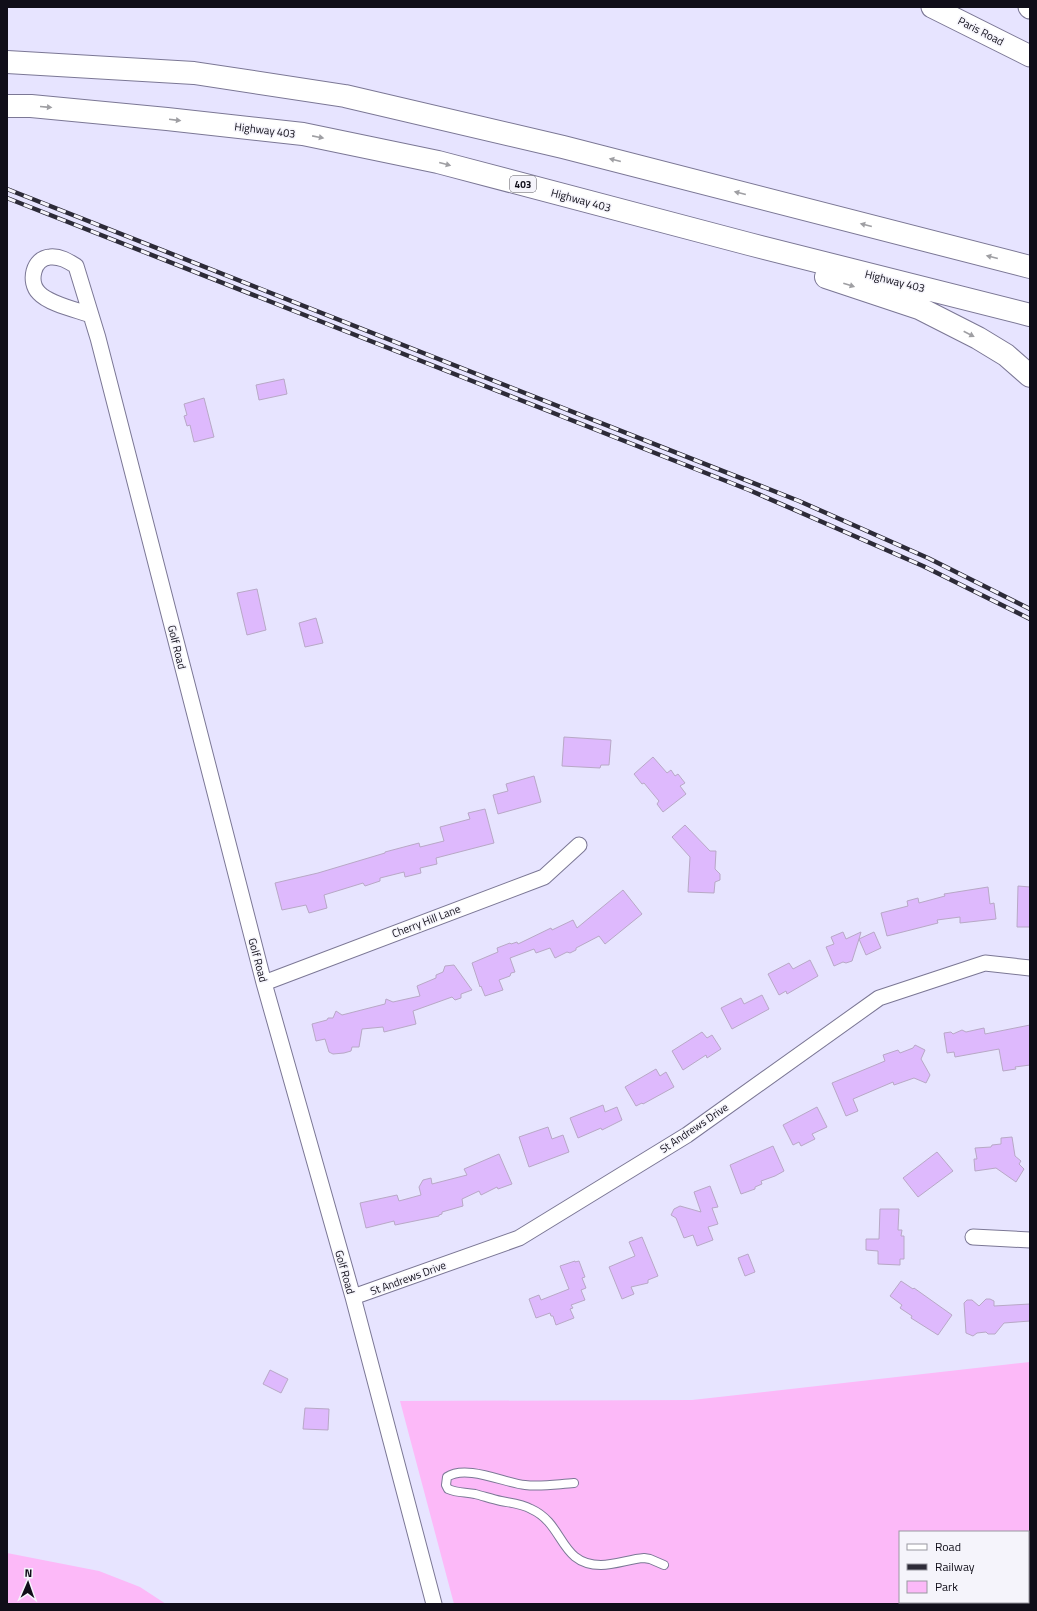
<svg xmlns="http://www.w3.org/2000/svg" width="1037" height="1611" font-family="'Titillium Web',sans-serif">
  <style>
    .green { fill: #fcb9f8; fill-rule: evenodd }
    .building { fill: #deb9fd; stroke: #b8a8c6 }
    .lines { fill: none; stroke-linecap: round; stroke-linejoin: round }
    .lane-casing { stroke: #7b7795; stroke-width: 10 }
    .street-casing { stroke: #7b7795; stroke-width: 17 }
    .secondary-casing { stroke: #7b7795; stroke-width: 23 }
    .highway-casing { stroke: #7b7795; stroke-width: 24 }
    .lane { stroke: #fff; stroke-width: 8 }
    .street { stroke: #fff; stroke-width: 15 }
    .secondary { stroke: #fff; stroke-width: 21 }
    .highway { stroke: #fff; stroke-width: 22 }
    .rail-casing { stroke: #2d2b38; stroke-width: 4.5 }
    .rail { stroke: #f5f4fb; stroke-width: 3; stroke-dasharray: 9; stroke-linecap: butt }
    .oneway { fill: #9f9fa3 }
    .labels { text-anchor: middle; dominant-baseline: central; stroke-width: 3; stroke-linejoin: round; paint-order: stroke }
    .shield { fill: #f5f4fb; stroke: #55535d; stroke-width: 1 }
    .shield-label { font-size: 10px; font-weight: bold; fill: #100e19 }
    .street-label { font-size: 11px; fill: #100e19; stroke: #f5f4fb }
  </style>
  <rect width="100%" height="100%" fill="#e7e4ff"/>
  <path class="green" d="M1030,1362V1604H454L400,1401L692,1400ZM900,1532H1028V1602H900Z
    M7,1553L99,1571L140,1587L166,1604H7Z"/>
  <path class="building" d="M284,379L287,394L259,400L256,385Z
    M204,398L214,437L194,442L190,425L187,426L184,416L187,415L184,404Z
    M257,589L266,630L247,635L237,593Z
    M316,618L323,643L305,647L299,623Z
    M564,737L611,740L609,765H601L600,768L562,766Z
    M653,757L667,773L671,770L675,776L678,774L685,783L680,786L686,794L663,812L657,804L659,801L644,783L642,784L634,774Z
    M534,776L541,802L498,814L493,795L508,791L506,784Z
    M485,809L494,843L436,858L437,864L420,868L421,873L405,877L404,872L380,878V881L365,886L363,883L324,895L327,908L309,913L306,905L282,910L275,883L318,873L385,853V852L419,843L420,847L444,841L440,827L470,819L468,813Z
    M685,825L710,851H716L715,869L720,874V880L715,882L714,893L688,892L690,857L672,837Z
    M1018,886L1030,887V927H1017Z
    M988,887L990,904L994,903L996,919L960,923V917L937,920L938,923L887,936L881,913L908,906L907,901L918,898L919,903L945,896L944,894Z
    M623,890L642,914L605,944L599,936L576,948V950L570,953L567,952L555,958L550,948L536,953L534,949L510,958L515,972L511,973L510,976L499,980L503,990L485,996L481,986L480,987L472,963L498,952L497,948L510,943L511,944L517,942L518,944L551,928L552,930L573,920L577,928Z
    M843,932L846,939L861,932L859,939L874,932L881,948L866,955L859,939L852,961L846,963L843,962L834,966L826,947L834,944L831,937Z
    M810,960L818,976L787,994L786,991L779,995L768,974L789,963L793,969Z
    M454,965L472,990L461,994V998L455,1000L452,997L413,1011L416,1024L384,1032L383,1027L362,1029L359,1047H352L351,1051L344,1053L333,1054L329,1052L325,1039L316,1041L312,1024L327,1020L328,1018H333L336,1011L342,1015L385,1004L386,999L393,1002L420,996L417,986L436,978V975L443,972L445,966Z
    M762,995L769,1009L732,1029L721,1008L741,998L744,1004Z
    M1030,1025V1065L1015,1067L1016,1069L1003,1071L999,1049L955,1057L954,1052L947,1053L944,1033L951,1032L953,1034L962,1030L966,1032L984,1028L985,1034Z
    M702,1032L707,1038L712,1035L721,1049L707,1058L706,1055L683,1070L672,1051Z
    M915,1045L925,1050L921,1059L930,1075L926,1083L914,1078L894,1085L893,1082L853,1099L858,1111L846,1116L832,1083L885,1061L883,1055L898,1050L900,1053L913,1048Z
    M656,1069L660,1076L666,1072L674,1087L643,1104L642,1103L636,1106L625,1087Z
    M603,1105L605,1112L617,1107L622,1120L602,1130L601,1128L578,1138L570,1118Z
    M817,1107L827,1127L812,1134L815,1139L801,1146L799,1142L793,1145L783,1125Z
    M548,1127L552,1139L563,1135L569,1152L529,1167L519,1137Z
    M1012,1137L1015,1156L1021,1161L1019,1164L1024,1169L1016,1182L996,1168L975,1171L974,1159H977L975,1148L991,1147L992,1145L1001,1144V1138Z
    M773,1146L784,1171L775,1176L761,1181L762,1184L755,1187V1189L741,1194L730,1165Z
    M937,1152L953,1171L918,1197L903,1178Z
    M499,1154L512,1184L498,1189L497,1187L481,1195L479,1191L462,1199L463,1206L442,1212V1214L439,1215V1216L395,1225L394,1221L366,1228L360,1203L397,1195L399,1201L421,1195L419,1187L423,1180L431,1178L432,1184L467,1175L464,1169Z
    M710,1186L718,1207L712,1208L718,1224L708,1227L713,1240L697,1246L693,1235L684,1238L676,1218L671,1215L674,1209L680,1206L701,1212L694,1192Z
    M880,1209H899L898,1230H902L901,1236H904V1259H900V1265L878,1264V1251L866,1250V1239H879Z
    M642,1237L658,1276L648,1280V1283L631,1287L634,1294L622,1299L609,1267L635,1256L629,1242Z
    M748,1254L755,1272L745,1276L738,1258Z
    M575,1261V1262L579,1261L585,1277L582,1278L586,1288L581,1290L585,1300L571,1305L573,1308L570,1309L574,1318L556,1325L553,1316H551L550,1313L536,1318L529,1299L539,1295L541,1300L569,1289L560,1266Z
    M901,1281L913,1289L914,1288L952,1315L938,1335L911,1318L912,1316L900,1308L902,1305L890,1296Z
    M986,1299H990L994,1301V1306L1030,1304V1321L1004,1323L995,1334H988L986,1332L977,1333L973,1336L966,1333L964,1303L967,1300H972L979,1306Z
    M270,1370L288,1379L281,1393L263,1384Z
    M305,1408L329,1409L328,1430L303,1429Z"/>
  <g class="lines">
    <g class="lane-casing">
      <path id="lane" d="M574,1483C558,1484 541,1487 525,1485C505,1483 466,1464 447,1477L446,1485L448,1489C457,1493 465,1492 475,1494C483,1496 492,1499 501,1501C511,1503 522,1504 531,1509C565,1524 559,1565 601,1565C615,1565 630,1559 644,1558L650,1559L664,1565"/>
    </g>
    <g class="street-casing">
      <path id="street" d="M91,315C77,310 49,304 39,293C28,282 33,258 50,257C60,256 68,261 76,266L98,338L264,983L353,1297L434,1604
        M264,983L544,877L579,845
        M973,1237L1030,1240
        M353,1297L519,1238L687,1135L879,998L985,963L1030,968"/>
    </g>
    <g class="secondary-casing">
      <path id="secondary" d="M932,7L1030,56
        M1029,7L1030,8"/>
    </g>
    <g class="highway-casing">
      <path id="highway" d="M7,62L194,73L345,96L563,147L1030,267
        M7,106H31L167,119L303,134L438,162L749,244L1030,315
        M826,277L919,308L978,338L1006,355L1030,376"/>
    </g>
    <use href="#lane" class="lane"/>
    <use href="#street" class="street"/>
    <use href="#secondary" class="secondary"/>
    <use href="#highway" class="highway"/>
    <g class="rail-casing">
      <path id="rail" d="M7,189L799,501L928,558L1030,609
        M7,198L749,490L923,566L1030,619"/>
    </g>
    <use href="#rail" class="rail"/>
  </g>
  <defs><path id="oneway-solid" d="M-6-.8H1V-3.2L6.5 0L1 3.2V.8H-6Z"/></defs>
  <g class="oneway">
    <use href="#oneway-solid" transform="translate(46 107) rotate(5)"/>
    <use href="#oneway-solid" transform="translate(175 120) rotate(7)"/>
    <use href="#oneway-solid" transform="translate(318 137) rotate(11)"/>
    <use href="#oneway-solid" transform="translate(615 160) rotate(-166)"/>
    <use href="#oneway-solid" transform="translate(445 164) rotate(15)"/>
    <use href="#oneway-solid" transform="translate(740 193) rotate(-166)"/>
    <use href="#oneway-solid" transform="translate(866 225) rotate(-166)"/>
    <use href="#oneway-solid" transform="translate(992 257) rotate(-166)"/>
    <use href="#oneway-solid" transform="translate(849 285) rotate(18)"/>
    <use href="#oneway-solid" transform="translate(969 334) rotate(27)"/>
  </g>
  <g class="labels">
    <rect class="shield" x="510" y="176" width="26" height="16" rx="3"/>
    <g class="shield-label">
      <text x="523" y="184">403</text>
    </g>
    <g class="street-label">
      <text transform="translate(981 31) rotate(27)">Paris Road</text>
      <text transform="translate(265 130) rotate(7)">Highway 403</text>
      <text transform="translate(581 200) rotate(15)">Highway 403</text>
      <text transform="translate(895 281) rotate(14)">Highway 403</text>
      <text transform="translate(177 647) rotate(76)">Golf Road</text>
      <text transform="translate(426 921) rotate(-21)">Cherry Hill Lane</text>
      <text transform="translate(258 960) rotate(75)">Golf Road</text>
      <text transform="translate(694 1128) rotate(-34)">St Andrews Drive</text>
      <text transform="translate(345 1272) rotate(74)">Golf Road</text>
      <text transform="translate(408 1278) rotate(-20)">St Andrews Drive</text>
    </g>
  </g>
  <rect width="1037" height="1611" fill="none" stroke="#100e19" stroke-width="16"/>
  <rect x="899" y="1531" width="130" height="72" fill="#f5f4fb" stroke="#9998a1"/>
  <rect x="907" y="1544" width="20" height="6" fill="#ffffff" stroke="#9998a1"/>
  <text x="935" y="1551" font-size="12" fill="#100e19">Road</text>
  <rect x="907" y="1564" width="20" height="6" fill="#2d2b38" stroke="#9998a1"/>
  <text x="935" y="1571" font-size="12" fill="#100e19">Railway</text>
  <rect x="907" y="1581" width="20" height="12" fill="#fcb9f8" stroke="#9998a1"/>
  <text x="935" y="1591" font-size="12" fill="#100e19">Park</text>
  <g transform="translate(28 1583) rotate(2)" stroke="#f5f4fb" stroke-width="3" paint-order="stroke">
  <path d="M0-3L7 15L0 10L-7 15Z" fill="#100e19"/>
  <text y="-6" font-size="11" font-weight="bold" text-anchor="middle" fill="#100e19">N</text>
  </g>
</svg>
